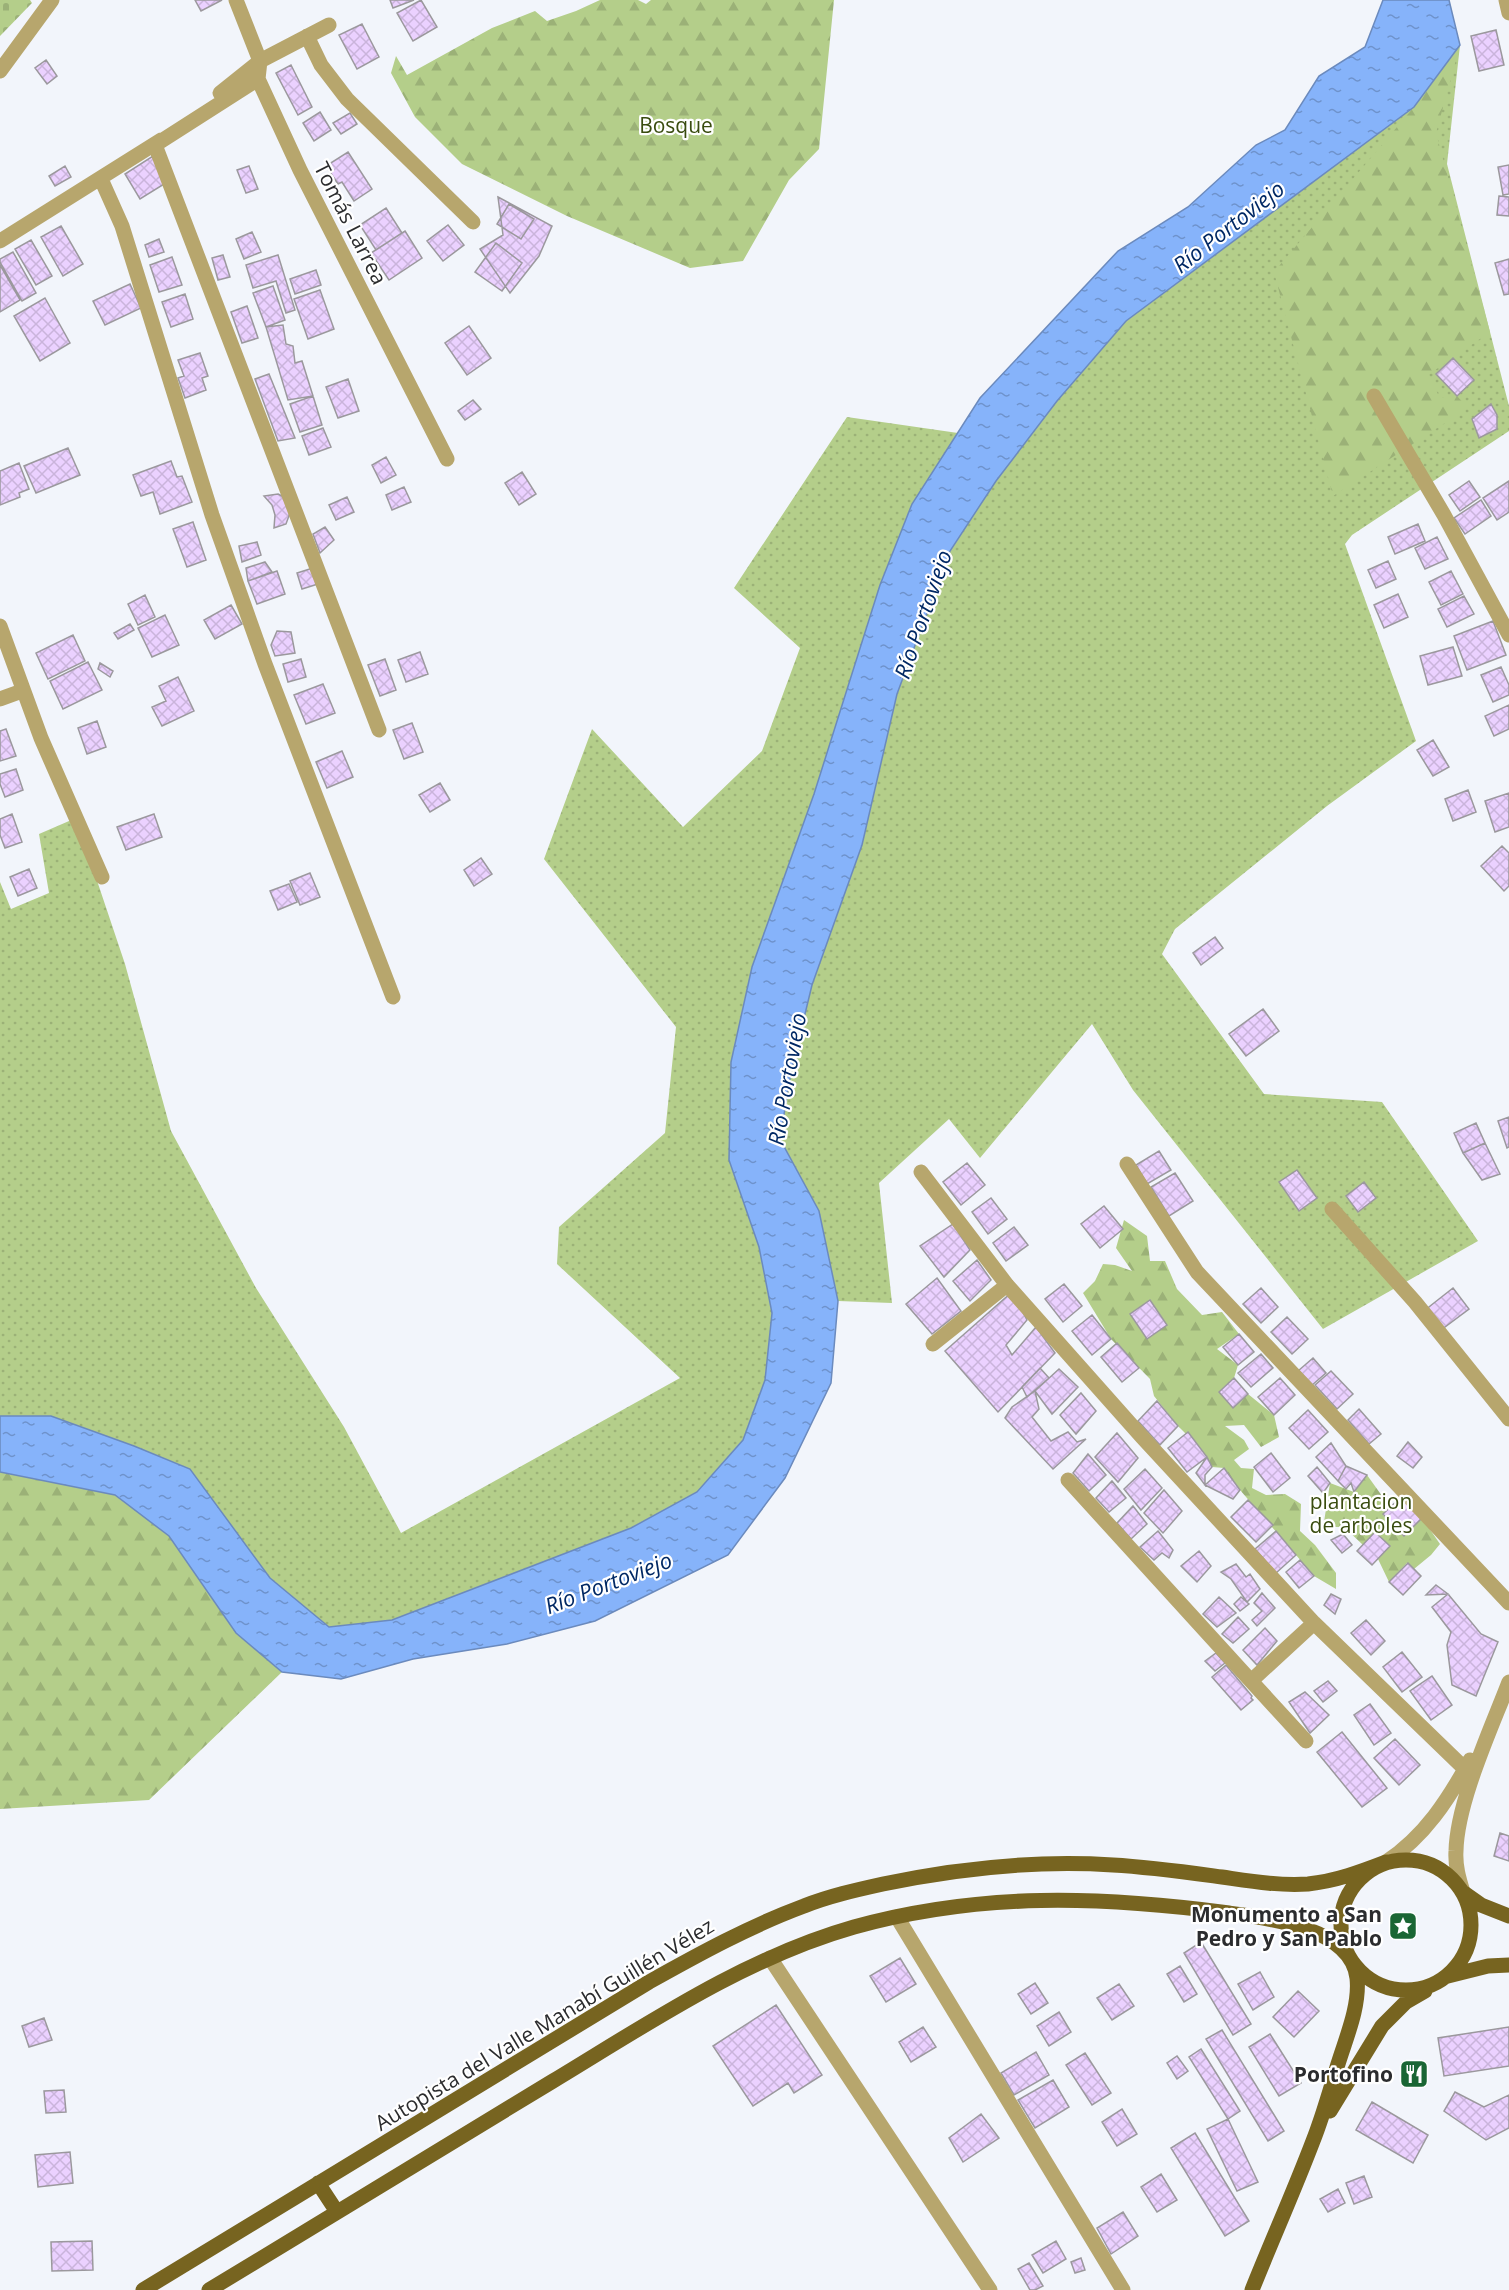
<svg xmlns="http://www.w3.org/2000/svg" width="1509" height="2290" font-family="'Open Sans',sans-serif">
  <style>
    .grass { fill: url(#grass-dots) }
    .forest { fill: url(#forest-firs) }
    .cemetery { fill: url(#cemetery-stones) }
    .water { fill: url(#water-ripples); stroke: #6b8abd; stroke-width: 1.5 }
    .building { fill: url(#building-cross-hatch); stroke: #9b989d; stroke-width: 1.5 }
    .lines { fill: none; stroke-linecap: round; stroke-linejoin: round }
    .minor { stroke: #b7a66d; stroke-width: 15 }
    .major { stroke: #776420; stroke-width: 15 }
    .labels { text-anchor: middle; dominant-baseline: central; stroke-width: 4.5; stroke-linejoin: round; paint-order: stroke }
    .park-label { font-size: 21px; fill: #394c0f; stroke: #fff }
    .street-label { font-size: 21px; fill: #2b2c2e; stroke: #fff }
    .poi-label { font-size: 21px; font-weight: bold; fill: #2b2c2e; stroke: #fff; text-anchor: end }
    .water-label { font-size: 22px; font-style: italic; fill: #002864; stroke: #fff }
  </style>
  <defs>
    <pattern id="grass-dots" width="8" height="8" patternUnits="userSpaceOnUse" patternTransform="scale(1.5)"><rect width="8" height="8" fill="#b4ce8a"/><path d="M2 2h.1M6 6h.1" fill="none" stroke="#9bb177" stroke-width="1.8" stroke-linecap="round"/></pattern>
    <pattern id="forest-firs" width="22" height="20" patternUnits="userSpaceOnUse" patternTransform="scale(1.5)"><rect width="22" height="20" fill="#b4ce8a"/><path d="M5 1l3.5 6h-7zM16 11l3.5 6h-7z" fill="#9bb177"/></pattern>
    <pattern id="cemetery-stones" width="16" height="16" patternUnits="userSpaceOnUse" patternTransform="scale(1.5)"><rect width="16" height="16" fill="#b4ce8a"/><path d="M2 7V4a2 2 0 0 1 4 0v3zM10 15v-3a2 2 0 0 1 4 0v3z" fill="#9bb177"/></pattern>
    <pattern id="water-ripples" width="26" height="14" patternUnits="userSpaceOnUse" patternTransform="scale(1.5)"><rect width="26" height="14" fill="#86b3fa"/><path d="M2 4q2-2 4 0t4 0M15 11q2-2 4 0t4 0" fill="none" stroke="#6e92cb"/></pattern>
    <pattern id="building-cross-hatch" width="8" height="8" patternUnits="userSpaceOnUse" patternTransform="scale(1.5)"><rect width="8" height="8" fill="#ebd1ff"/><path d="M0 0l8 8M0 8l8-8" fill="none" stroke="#cab4db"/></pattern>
  </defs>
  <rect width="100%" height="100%" fill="#f2f5fb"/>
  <path class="grass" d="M1460,45L1447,164L1509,406V431L1352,535L1345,544L1416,741L1327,806L1175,929L1162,954L1264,1094L1382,1102L1478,1241L1323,1329L1133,1090L1092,1024L980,1158L949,1119L879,1183L892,1303L838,1301L819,1211L780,1139L791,1072L812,985L862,845L897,694L950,551L996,481L1057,401L1126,321L1414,107Z
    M847,417L958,433L912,504L814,794L752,967L731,1062L729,1160L759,1247L772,1313L765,1380L743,1440L697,1492L631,1528L392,1620L329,1627L270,1578L232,1527L51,1416H0V882L11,909L49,893L39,834L76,818L125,964L171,1131L256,1288L344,1427L401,1533L680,1378L557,1264L559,1227L665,1133L676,1027L544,859L592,729L683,827L762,751L800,648L734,588Z"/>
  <path class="forest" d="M600,0H638L646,4L651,0H834L819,149L789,180L743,261L690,268L567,216L462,164L415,117L391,73L396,56L407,75L492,28L535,11L547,21L576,11Z
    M1460,45L1436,133L1490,332L1428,375L1440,398L1457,396L1468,408L1333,496L1274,272L1414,107Z
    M1124,1220L1147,1236L1150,1261H1165L1177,1289L1202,1315L1222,1312L1239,1334L1217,1349L1238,1365L1234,1378L1219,1392L1233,1408L1248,1394L1274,1415L1279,1437L1261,1447L1244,1425L1225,1426L1244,1440L1249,1449L1234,1460L1241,1468L1254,1469L1252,1488L1266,1495L1285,1494L1301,1504L1300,1531L1315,1545L1336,1573V1589L1314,1576L1240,1490L1224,1468L1212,1467L1201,1449L1178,1426L1154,1396L1150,1379L1111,1339L1083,1293L1095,1281L1103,1264L1115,1265L1132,1271L1116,1248Z
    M0,1472L115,1495L169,1536L236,1633L282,1672L149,1800L0,1809Z
    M1367,1475L1390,1507L1383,1515L1404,1536L1422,1518L1440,1544L1431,1555L1414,1569L1407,1563L1389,1582L1378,1559L1375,1532L1363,1545L1344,1527H1334L1324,1522L1330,1483L1354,1492Z"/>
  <path class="cemetery" d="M0,0H30L32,3L0,36Z"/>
  <path class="water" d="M1383,0H1449L1460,45L1414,107L1126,321L1057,401L996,481L950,551L897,694L862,845L812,985L791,1072L780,1139L819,1211L838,1301L831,1383L785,1478L728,1555L595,1621L507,1644L413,1659L341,1679L282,1672L236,1633L169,1536L115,1495L0,1472V1416H51L134,1446L190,1469L270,1578L329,1627L392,1620L631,1528L697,1492L743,1440L765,1380L772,1313L759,1247L729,1160L731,1062L752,967L814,794L880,585L912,504L980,398L1118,251L1188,207L1256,145L1285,130L1319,76L1365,47Z"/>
  <path class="building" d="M195,0H222L201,11Z
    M390,0H414L393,8Z
    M421,0L437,27L413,41L397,13Z
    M362,24L379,57L357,69L339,35Z
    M1496,30L1504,65L1479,71L1471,36Z
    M46,60L57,76L47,84L35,68Z
    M291,65L312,107L298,115L276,73Z
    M320,112L331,130L314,141L303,123Z
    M350,113L357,124L341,134L333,123Z
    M348,152L372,189L354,201L342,182L338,184L326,166Z
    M153,156L169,181L140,199L125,174Z
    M1509,165V194L1503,195L1498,167Z
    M65,166L71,177L55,186L49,176Z
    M249,166L258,189L246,193L237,170Z
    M1499,196L1509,197V216L1497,215Z
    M498,197L552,226L539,256L510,293L480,249L503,235Z
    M509,204L534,219L521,239L497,224Z
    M386,208L402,233L376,250L360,225Z
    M448,225L464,245L443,261L427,241Z
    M61,226L83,264L63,276L41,237Z
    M405,231L422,258L389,280L371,253Z
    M252,232L261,252L244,259L236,239Z
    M159,239L164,252L149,257L145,245Z
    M31,240L52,276L36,285L15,249Z
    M496,243L522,263L502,291L475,272Z
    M13,252L36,293L22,301L0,262V259Z
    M223,255L230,277L218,280L212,258Z
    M278,255L295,310L286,313L276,281L253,288L246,265Z
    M172,257L182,285L159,292L150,265Z
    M1509,259V294L1504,295L1495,263Z
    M0,265L20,300L0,312Z
    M316,270L321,285L295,294L290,279Z
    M130,284L141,308L105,325L93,301Z
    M273,286L285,320L266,327L253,293Z
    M320,290L334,329L308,339L294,299Z
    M185,294L193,319L171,327L162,302Z
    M45,298L70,343L40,361L14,316Z
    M247,306L258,338L242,343L231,312Z
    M283,325L286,344L293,346L295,363L302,361L313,396L288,400L266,327Z
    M469,326L491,358L467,375L445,343Z
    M200,353L208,376L202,378L206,390L185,398L178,378L184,376L178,360Z
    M1453,358L1474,380L1457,396L1436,374Z
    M269,374L295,438L278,441L255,379Z
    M348,379L359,411L338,418L326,387Z
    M313,396L322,425L300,432L290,404Z
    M473,400L481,409L465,420L458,411Z
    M1491,404L1497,415V429L1479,438L1472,419Z
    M323,428L331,447L309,455L302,436Z
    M68,448L80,475L36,493L24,466Z
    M386,457L396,475L381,483L372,465Z
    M171,461L177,477L182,476L192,502L160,514L153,492L141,496L133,475Z
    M19,463L29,489L19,493L20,497L0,505V471Z
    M522,472L536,494L519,505L505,483Z
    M1469,481L1480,497L1460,511L1449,495Z
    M1509,481V512L1497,520L1483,498Z
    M404,487L411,502L392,510L386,495Z
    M278,494L294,502L286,524L274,528L275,515L272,505L264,496Z
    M347,497L354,512L336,520L329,505Z
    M1481,500L1491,516L1465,534L1454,518Z
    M193,522L206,560L187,567L173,529Z
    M1418,524L1425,541L1395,554L1388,537Z
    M325,527L334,540L320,553L313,534Z
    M1437,537L1448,559L1425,569L1415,548Z
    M257,542L261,555L242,562L239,546Z
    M1388,561L1396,579L1376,588L1368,570Z
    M265,562L272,572L248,581L246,568Z
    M313,568L318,584L302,589L297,573Z
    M277,571L285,594L257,604L248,581Z
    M1451,571L1463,594L1441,605L1429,582Z
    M1398,594L1408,617L1384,628L1374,605Z
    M145,595L155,617L138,625L128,604Z
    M1464,596L1474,614L1447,627L1438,609Z
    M231,605L242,624L215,639L204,620Z
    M165,615L179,645L152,657L138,628Z
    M1493,621L1506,655L1467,670L1454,636Z
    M130,624L134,630L118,639L114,633Z
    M277,631L291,632L295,653L275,656L271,645Z
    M73,635L85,661L48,679L36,653Z
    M1453,647L1462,676L1428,685L1420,656Z
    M420,652L428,674L406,682L398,660Z
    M301,659L306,677L288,682L283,664Z
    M385,659L396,690L380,696L368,665Z
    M88,662L102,690L63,709L50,681Z
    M100,663L113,671L110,677L98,669Z
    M1501,667L1509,685V695L1493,702L1481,675Z
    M178,677L194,711L162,726L152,707L166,701L159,686Z
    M323,684L335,713L306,724L294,695Z
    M1509,705V729L1494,736L1485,716Z
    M97,721L106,747L87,754L78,728Z
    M412,723L423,752L404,759L393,730Z
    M6,729L16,756L0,761V731Z
    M1433,740L1449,767L1433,776L1417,750Z
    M342,751L353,777L327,788L316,762Z
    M16,769L23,790L5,797L0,784V774Z
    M440,783L450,800L430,812L419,795Z
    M1468,790L1476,812L1453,821L1445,799Z
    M1509,793V827L1495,832L1485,801Z
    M12,814L22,842L5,848L0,835V819Z
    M154,814L162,837L126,850L117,827Z
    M1502,846L1509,853V886L1504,891L1481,866Z
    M481,858L492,874L474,886L464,870Z
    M29,869L37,888L18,896L10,877Z
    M310,873L320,897L300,905L290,881Z
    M289,884L297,902L278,910L270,891Z
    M1215,937L1223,948L1201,965L1193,953Z
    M1263,1009L1279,1031L1246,1056L1229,1034Z
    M1509,1117V1147L1507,1148L1498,1121Z
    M1476,1123L1485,1143L1463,1153L1454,1133Z
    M1485,1143L1500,1174L1482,1180L1463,1153Z
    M1159,1151L1171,1170L1147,1184L1136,1165Z
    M967,1163L985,1185L961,1205L943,1182Z
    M1297,1170L1317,1198L1299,1211L1279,1182Z
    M1175,1173L1193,1201L1169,1216L1151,1187Z
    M1364,1182L1376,1198L1358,1212L1346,1196Z
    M991,1198L1007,1219L988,1234L972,1212Z
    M1104,1206L1123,1229L1100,1248L1081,1224Z
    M953,1224L970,1250L944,1277L920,1246Z
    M1014,1227L1028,1245L1006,1261L993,1243Z
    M977,1260L991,1280L970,1301L953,1281Z
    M937,1278L961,1311L932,1334L906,1304Z
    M1064,1284L1082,1306L1063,1322L1045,1299Z
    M1261,1288L1278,1307L1261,1323L1243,1304Z
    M1453,1288L1469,1309L1441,1330L1425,1310Z
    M1012,1292L1027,1320L1006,1345L1012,1355L1036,1327L1055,1353L998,1412L945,1351Z
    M1150,1300L1167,1325L1147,1339L1130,1314Z
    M1092,1315L1111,1339L1092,1355L1072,1331Z
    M1287,1317L1308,1339L1292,1354L1271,1332Z
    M1239,1334L1254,1352L1238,1365L1223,1347Z
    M1117,1343L1139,1368L1122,1382L1101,1357Z
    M1261,1354L1273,1368L1251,1387L1238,1373Z
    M1313,1358L1326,1373L1311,1386L1298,1371Z
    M1040,1368L1049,1378L1027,1397L1022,1387Z
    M1059,1369L1078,1387L1052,1414L1035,1391Z
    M1331,1371L1353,1394L1337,1409L1315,1385Z
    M1234,1378L1248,1394L1233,1408L1219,1392Z
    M1280,1378L1295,1395L1274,1415L1258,1397Z
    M1035,1391L1039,1409L1032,1417L1051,1441L1068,1432L1077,1442L1086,1439L1053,1469L1005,1418L1012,1407Z
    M1081,1393L1096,1411L1076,1434L1060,1415Z
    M1157,1401L1178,1426L1160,1445L1138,1421Z
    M1359,1409L1381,1434L1369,1444L1348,1420Z
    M1308,1410L1328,1432L1309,1449L1289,1428Z
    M1188,1432L1207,1457L1187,1472L1168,1448Z
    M1117,1433L1138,1458L1118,1482L1095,1457Z
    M1408,1442L1422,1457L1413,1468L1397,1456Z
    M1331,1443L1346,1466L1338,1481L1316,1457Z
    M1271,1453L1290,1478L1273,1492L1254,1467Z
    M1088,1454L1106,1475L1089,1491L1073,1473Z
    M1207,1457L1212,1467L1205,1475V1485L1196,1473Z
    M1346,1466L1367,1475L1354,1492L1351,1483L1346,1489L1338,1481Z
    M1317,1467L1330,1483L1323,1493L1308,1476Z
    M1224,1468L1240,1490L1233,1499L1205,1485Z
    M1145,1469L1162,1488L1141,1510L1124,1489Z
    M1112,1481L1126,1498L1109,1512L1096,1498Z
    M1164,1490L1182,1511L1163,1533L1144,1513Z
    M1401,1497L1422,1518L1404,1536L1383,1514Z
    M1248,1500L1273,1525L1256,1542L1231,1517Z
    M1133,1506L1147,1524L1131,1539L1117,1523Z
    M1158,1531L1173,1550L1169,1558L1162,1553L1154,1560L1140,1547Z
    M1276,1531L1296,1555L1276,1573L1255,1549Z
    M1375,1532L1390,1546L1372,1565L1357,1551Z
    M1343,1534L1352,1545L1342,1553L1331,1540Z
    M1199,1551L1211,1566L1197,1582L1181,1566Z
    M1300,1560L1314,1576L1299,1588L1286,1572Z
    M1408,1563L1421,1576L1403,1595L1389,1582Z
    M1236,1564L1246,1577L1250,1574L1260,1589L1247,1602L1231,1579L1221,1572Z
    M1436,1585L1448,1594L1426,1595Z
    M1262,1593L1275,1608L1257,1626L1252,1620L1262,1611L1254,1603Z
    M1331,1594L1341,1599L1335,1614L1324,1605Z
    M1448,1594L1481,1634L1498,1642L1476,1696L1452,1685L1447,1645L1451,1632L1432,1607Z
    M1219,1597L1236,1613L1217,1627L1203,1614Z
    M1241,1597L1249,1604L1240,1611L1234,1604Z
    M1238,1617L1249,1629L1233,1643L1222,1634Z
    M1366,1620L1385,1641L1371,1655L1351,1633Z
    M1265,1628L1277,1641L1257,1665L1243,1650Z
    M1402,1652L1422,1677L1402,1692L1383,1667Z
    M1216,1653L1225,1663L1215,1671L1205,1661Z
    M1226,1665L1252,1696L1251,1698L1253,1700L1241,1710L1212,1677Z
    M1432,1676L1452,1705L1431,1720L1410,1691Z
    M1328,1681L1337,1691L1323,1702L1314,1691Z
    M1305,1692L1329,1715L1310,1733L1289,1702Z
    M1370,1704L1391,1733L1374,1745L1354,1715Z
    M1342,1732L1387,1788L1362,1807L1317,1752Z
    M1395,1739L1420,1765L1399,1785L1374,1758Z
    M1500,1833L1509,1836V1861L1494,1856Z
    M1201,1942L1251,2024L1233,2035L1184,1953Z
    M900,1958L916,1984L886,2002L870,1976Z
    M1180,1966L1197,1994L1184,2002L1167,1974Z
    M1260,1972L1274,1997L1253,2010L1238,1984Z
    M1035,1983L1048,2003L1031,2014L1018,1994Z
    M1119,1984L1134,2006L1112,2020L1097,1998Z
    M1298,1991L1319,2011L1294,2037L1273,2017Z
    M776,2005L822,2075L794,2093L788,2083L753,2106L713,2046Z
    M1059,2012L1071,2032L1049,2046L1037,2026Z
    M44,2018L52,2040L29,2047L22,2026Z
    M923,2027L936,2047L911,2062L899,2042Z
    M1509,2027V2066L1444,2076L1438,2038Z
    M1222,2030L1284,2131L1268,2141L1206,2039Z
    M1270,2034L1301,2083L1279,2096L1249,2047Z
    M1201,2049L1240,2111L1228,2119L1189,2057Z
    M1036,2052L1049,2075L1014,2095L1001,2073Z
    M1085,2053L1111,2093L1092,2105L1066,2065Z
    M1177,2056L1188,2071L1177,2079L1167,2063Z
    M1053,2080L1069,2107L1035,2128L1018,2100Z
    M64,2090L66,2112L46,2113L44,2091Z
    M1455,2092L1484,2107L1509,2095V2128L1486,2140L1444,2111Z
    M1372,2102L1428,2135L1413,2163L1356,2130Z
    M1122,2109L1137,2134L1117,2146L1102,2122Z
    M981,2114L999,2138L963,2162L949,2138Z
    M1228,2119L1258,2182L1237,2191L1207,2129Z
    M1195,2133L1249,2221L1225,2236L1171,2148Z
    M70,2152L73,2183L38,2187L35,2155Z
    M1161,2174L1177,2200L1157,2212L1141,2187Z
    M1364,2176L1372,2197L1354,2204L1346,2183Z
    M1338,2189L1345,2203L1328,2212L1320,2199Z
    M1123,2212L1138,2236L1111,2254L1097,2228Z
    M92,2241L93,2270L52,2271L51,2242Z
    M1056,2241L1066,2259L1043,2273L1032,2255Z
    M1081,2258L1085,2270L1075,2273L1071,2262Z
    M1029,2263L1043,2286L1035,2290H1030L1018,2269Z"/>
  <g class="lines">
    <path class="minor" d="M236,0L260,61L258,79L300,170L447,459
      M1506,0L1509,13
      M307,36L321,65L347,99L473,222
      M0,71L52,0
      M258,79L155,145L379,730
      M220,93L260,61L329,25
      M101,179L122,226L212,515L265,664L393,997
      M0,241L161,140
      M1374,396L1444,515L1509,635
      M0,626L41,738L102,877
      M0,699L22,691
      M1127,1164L1197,1272L1509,1603
      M921,1172L1007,1285L1142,1437L1314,1623L1465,1769
      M1332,1209L1415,1302L1509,1419
      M933,1344L1007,1285
      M1068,1480L1251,1681L1314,1623
      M1251,1681L1306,1741
      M1386,1862C1425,1836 1448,1800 1470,1760
      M1463,1892C1459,1879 1455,1866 1456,1851C1457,1802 1491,1729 1509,1682
      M897,1917L1123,2290
      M770,1958L990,2290"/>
    <path class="major" d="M1341 1925a65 65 0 1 1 130 0a65 65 0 1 1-130 0Z
      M1464,1893L1481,1905L1509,1916
      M1448,1976L1488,1966L1509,1965
      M1330,2111L1382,2026L1406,2002L1425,1991
      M318,2183L337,2212
      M143,2290L649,1982C699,1954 750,1926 804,1906C829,1896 856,1890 883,1884C959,1868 1035,1860 1113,1865C1150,1867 1185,1872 1222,1877C1250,1881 1279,1886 1308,1884C1336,1881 1360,1872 1386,1862
      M209,2290C324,2220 439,2151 553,2081C649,2023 745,1958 854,1927C981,1892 1100,1896 1229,1913C1269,1918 1351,1928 1357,1978C1360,2006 1346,2038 1338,2064C1330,2090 1323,2116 1313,2141C1294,2191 1272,2240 1252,2290"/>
  </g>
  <defs>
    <g id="sight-square" transform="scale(1.5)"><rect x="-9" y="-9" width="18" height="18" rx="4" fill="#1a6634" stroke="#fff"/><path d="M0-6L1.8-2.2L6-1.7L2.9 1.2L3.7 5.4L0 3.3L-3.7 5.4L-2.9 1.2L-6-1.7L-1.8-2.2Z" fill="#fff"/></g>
    <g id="restaurant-square" transform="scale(1.5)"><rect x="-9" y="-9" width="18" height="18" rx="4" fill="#1a6634" stroke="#fff"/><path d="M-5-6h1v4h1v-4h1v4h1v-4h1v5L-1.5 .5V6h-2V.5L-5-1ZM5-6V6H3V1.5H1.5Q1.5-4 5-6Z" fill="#fff"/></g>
  </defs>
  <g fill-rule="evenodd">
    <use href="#sight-square" x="1403" y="1926"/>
    <use href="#restaurant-square" x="1414" y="2074"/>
  </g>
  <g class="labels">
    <g class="park-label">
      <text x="676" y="125">Bosque</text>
      <text x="1361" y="1501">plantacion<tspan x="1361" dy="24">de arboles</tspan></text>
    </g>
    <g class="street-label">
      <text transform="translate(351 223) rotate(63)">Tomás Larrea</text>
      <text transform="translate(544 2024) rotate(-31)">Autopista del Valle Manabí Guillén Vélez</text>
    </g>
    <g class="poi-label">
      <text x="1382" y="1914">Monumento a San<tspan x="1382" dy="24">Pedro y San Pablo</tspan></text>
      <text x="1393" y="2074">Portofino</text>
    </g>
    <g class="water-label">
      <text transform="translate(1228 226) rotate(-38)">Río Portoviejo</text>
      <text transform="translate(922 614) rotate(-71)">Río Portoviejo</text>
      <text transform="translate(786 1079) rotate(-80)">Río Portoviejo</text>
      <text transform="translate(608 1582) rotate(-21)">Río Portoviejo</text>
    </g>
  </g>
</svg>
